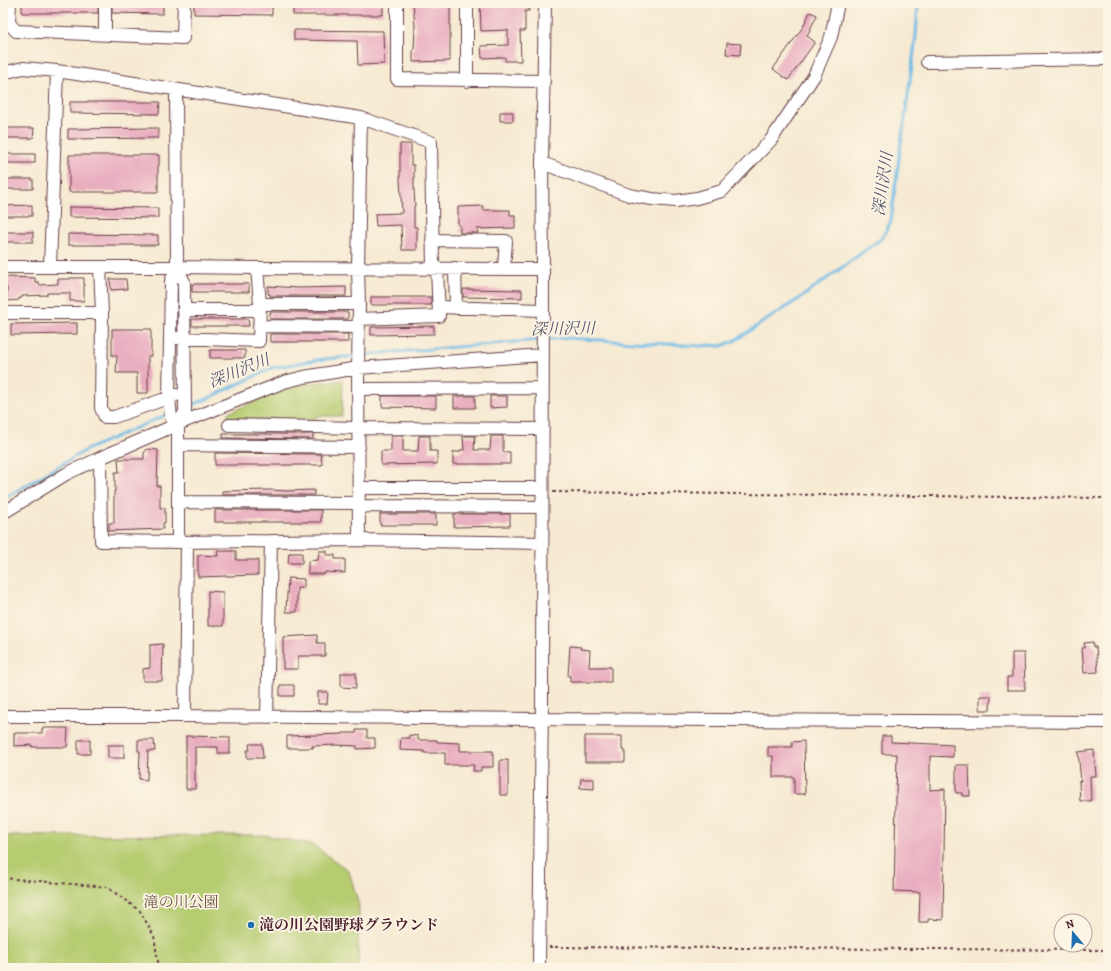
<svg xmlns="http://www.w3.org/2000/svg" width="1111" height="971" font-family="Alegreya,'Noto Serif JP',serif">
  <style>
    .green { fill: #b6cc71; stroke: #80764e }
    .lines { fill: none; stroke-linecap: round; stroke-linejoin: round }
    .stream { stroke: #6cbae6; stroke-width: 3 }
    .building { fill: #e9adc0 }
    .minor-casing { stroke: #643d44; stroke-width: 14 }
    .path { stroke: #643d44; stroke-width: 2; stroke-dasharray: 3 3; stroke-linecap: butt }
    .minor { stroke: #fff; stroke-width: 12 }
    .poi-dot { fill: #1f6fb2; stroke: #fcf5e5; stroke-width: 1.5 }
    .labels { text-anchor: middle; dominant-baseline: central; stroke-width: 3.5; stroke-linejoin: round; paint-order: stroke }
    .park-label { font-size: 15px; fill: #6a5340; stroke: #fcf5e5 }
    .poi-label { font-size: 15px; font-weight: bold; fill: #4a1f2b; stroke: #fcf5e5; text-anchor: start }
    .water-label { font-size: 16px; font-style: italic; fill: #56556c; stroke: #fcf5e5 }
  </style>
  <rect width="100%" height="100%" fill="#fcf5e5"/>
  <filter id="ink" filterUnits="userSpaceOnUse"><feTurbulence type="fractalNoise" baseFrequency=".025" numOctaves="2"/><feDisplacementMap in="SourceGraphic" scale="8" xChannelSelector="R" yChannelSelector="G"/><feConvolveMatrix kernelMatrix="1 2 1 2 8 2 1 2 1" color-interpolation-filters="sRGB"/></filter>
  <filter id="wash" filterUnits="userSpaceOnUse"><feTurbulence type="fractalNoise" baseFrequency=".012" numOctaves="4" result="noise"/><feDisplacementMap in="SourceGraphic" scale="16" xChannelSelector="R" yChannelSelector="G"/><feGaussianBlur stdDeviation="0.9" result="paint"/><feColorMatrix in="noise" values="0 0 0 0 0 0 0 0 0 0 0 0 0 0 0 0 0 1.4 0 .05"/><feComposite in="paint" operator="in"/></filter>
  <g filter="url(#wash)">
    <rect width="100%" height="100%" fill="#f6ead2"/>
    <path class="green" d="M343,380L342,416H316L315,420L228,419V413L296,385Z
      M264,835L313,845L349,871L359,906L358,968H3V836Z"/>
    <g class="lines">
      <path class="stream" d="M545,340L566,338L702,346L708,345L721,346L734,341L799,299L882,238L891,221L901,142L905,118L916,36L918,3
        M361,355L539,340
        M189,406L207,399L272,368L316,360L356,356
        M3,499L88,449L168,414"/>
    </g>
    <g id="blocks">
      <path class="building" d="M22,3H98V13H22Z
        M112,3L163,4V14L112,13Z
        M194,3L272,4V15L194,14Z
        M413,3H427V6H450V61L413,62V50H414L415,27Z
        M480,3H529V11H525V31H520L521,61H505V57L482,58L481,46L508,45V30L481,31Z
        M293,4H383V15H293Z
        M810,12L817,15L807,36L815,42L788,80L773,69L803,27Z
        M294,30L383,31L384,64L358,65L357,41L294,40Z
        M727,43L741,44L740,55L726,54Z
        M70,102H160L159,114L70,113Z
        M500,112H513V121H500Z
        M8,128H34L33,138H7Z
        M158,128V138L68,139V129Z
        M400,144H411V165H414V190L415,206H414V227H417V250H402L401,225L376,226L375,214L402,213L400,180Z
        M3,154H35V163H3Z
        M69,155H159V166H158V192H69Z
        M3,179H33V189H3Z
        M32,205V216H3V206Z
        M483,206V210H510V215H515V228L477,229L478,233H460V225H458V207Z
        M69,207L158,208V218L69,217Z
        M3,232H33V242H3Z
        M68,234L158,235V245H68Z
        M6,277L35,278V282H39V285L58,284V279H70V278H84V301H70V293H47V295L22,296V298H19V300L7,301V287H3V278Z
        M110,279H126L127,289L111,290Z
        M192,284H249V292H192Z
        M268,286L298,288L346,287V296H270V294H268Z
        M463,289L522,290V298L463,297Z
        M371,297H431V305H371Z
        M270,312H348V319H270Z
        M192,319H248L249,326H192Z
        M77,323V334L11,335V324Z
        M434,326V334L371,335V327Z
        M112,329H151V356H148V393H137V373H116L117,356H112Z
        M270,334H348V342H270Z
        M210,350H245V358H210Z
        M382,396H436V408L382,407Z
        M454,396H475V408H454Z
        M490,396H507V407L490,408Z
        M223,434H313V439L223,438Z
        M391,436H403V451H418L419,436H430V451H437V464L381,465V451H391Z
        M463,436H475L474,450H490L491,436H503V452H510V464H453V452H460V450H464Z
        M147,449L158,450L157,486H160V508H165V523H163V529L109,531V523H114V491H115V472H119L118,459H144V453Z
        M215,453L321,454L322,465H215Z
        M271,490L286,491L314,490V495H222V491Z
        M215,510H321V522H215Z
        M380,514H436V525H380Z
        M454,514H510V526L454,527Z
        M217,551H236V560H258V575L198,577V555L218,556Z
        M319,551H327V555H335V559H345V573L325,572V574H308V561L318,560Z
        M289,553H302V563H288Z
        M288,578L304,579V588H297V612H286Z
        M208,591L223,592V626H208Z
        M317,635V643H325V656H298V669H283V637Z
        M1093,642V647H1096L1098,672L1084,673L1082,648H1085L1084,643Z
        M163,644L162,681H143V669L150,668V645Z
        M570,646L581,647L580,649L590,650L589,667H611V682H570V676H568Z
        M1012,653H1024L1025,690H1007V677H1012Z
        M341,673H356V688L341,687Z
        M280,685H294V696H280Z
        M318,692H328L327,704H318Z
        M980,696H991L990,710H980Z
        M42,728H68L67,747H32V745L14,746V733H42Z
        M356,730H367V738H375V748L357,749V746L337,745L312,746L313,748H287V736L343,734V733H356Z
        M409,735L418,736V740H437V742L460,743V751H493V767H481V771H473L474,765H445V753H424V751L400,750L401,738H409Z
        M186,736L230,737V753H218V747H195V789H186Z
        M585,736H622V750H625V762H585Z
        M882,736H891V742L953,745V757L930,756V790L945,789L943,920L928,919V922H919L920,892L894,891L897,754H882Z
        M78,740H90V754H78Z
        M138,740H154L155,751H148L147,780L139,779L140,751H138Z
        M804,741L805,794H794V777H773V756H768V747H792V742Z
        M249,744H262L263,758H247V750H250Z
        M108,745H124V758H108Z
        M1094,750L1096,776H1090L1091,801H1080L1079,781H1081L1078,752Z
        M500,760H508V795H500Z
        M956,765H969L970,796H962V793H956Z
        M581,779H594V789L580,788Z"/>
    </g>
  </g>
  <g filter="url(#ink)">
    <use href="#blocks" fill-opacity="0" stroke="#643d44" stroke-width="1"/>
    <g class="lines">
      <g class="minor-casing">
        <path id="minor" d="M10,3L9,23L16,31L183,38L184,3
          M397,3V79L544,81
          M467,3V81
          M105,35V3
          M927,62L1108,59
          M3,73L23,68L57,71L361,118L358,268L359,304L358,368L359,540
          M176,90L177,267L171,281L169,397L171,418L178,424
          M361,118L431,142L433,268
          M542,163L629,195L652,199L676,201L697,198L722,191L771,140L814,76L831,37L838,3
          M432,240L506,241L504,269
          M3,267H177L257,268L543,269L542,702L539,968
          M50,267L57,71
          M100,267L102,313L101,408L105,417H114L176,395
          M177,267L184,282L185,412L178,424V542
          M455,268L456,308
          M543,269L542,163L545,3
          M260,304H359
          M439,307L543,310
          M184,310H259
          M3,313H102
          M359,319L439,316L437,268
          M259,326L359,327
          M177,338L259,341L260,304L257,268
          M358,389L542,388
          M229,425L358,428L542,429
          M178,445L359,447
          M100,458L101,541L178,542L359,540L541,543
          M359,488H542
          M178,502L359,503
          M359,506L542,507
          M3,513L66,474L100,458L178,424L284,382L304,377L358,368L543,355
          M3,716H185L541,719L1108,722
          M185,716L187,542
          M267,717L271,541"/>
      </g>
      <path class="path" d="M553,492L1108,498
        M3,878L107,887L140,911L154,936L159,968
        M549,947L1108,950"/>
      <use href="#minor" class="minor"/>
    </g>
  </g>
  <circle class="poi-dot" cx="251" cy="925" r="4"/>
  <g class="labels">
    <g class="park-label">
      <text x="181" y="902">滝の川公園</text>
    </g>
    <g class="poi-label">
      <text x="259" y="925">滝の川公園野球グラウンド</text>
    </g>
    <g class="water-label">
      <text transform="translate(883 184) rotate(-82)">深川沢川</text>
      <text transform="translate(563 329) rotate(-1)">深川沢川</text>
      <text transform="translate(239 371) rotate(-22)">深川沢川</text>
    </g>
  </g>
  <rect width="1111" height="971" fill="none" stroke="#fcf5e5" stroke-width="16"/>
  <g transform="translate(1073 933) rotate(341)"><circle r="19" fill="#fcf5e5" stroke="#b59f9b"/>
  <path d="M0-3L7 15L0 10L-7 15Z" fill="#1f6fb2"/>
  <text y="-6" font-size="11" font-weight="bold" text-anchor="middle" fill="#4a1f2b">N</text>
  </g>
</svg>
